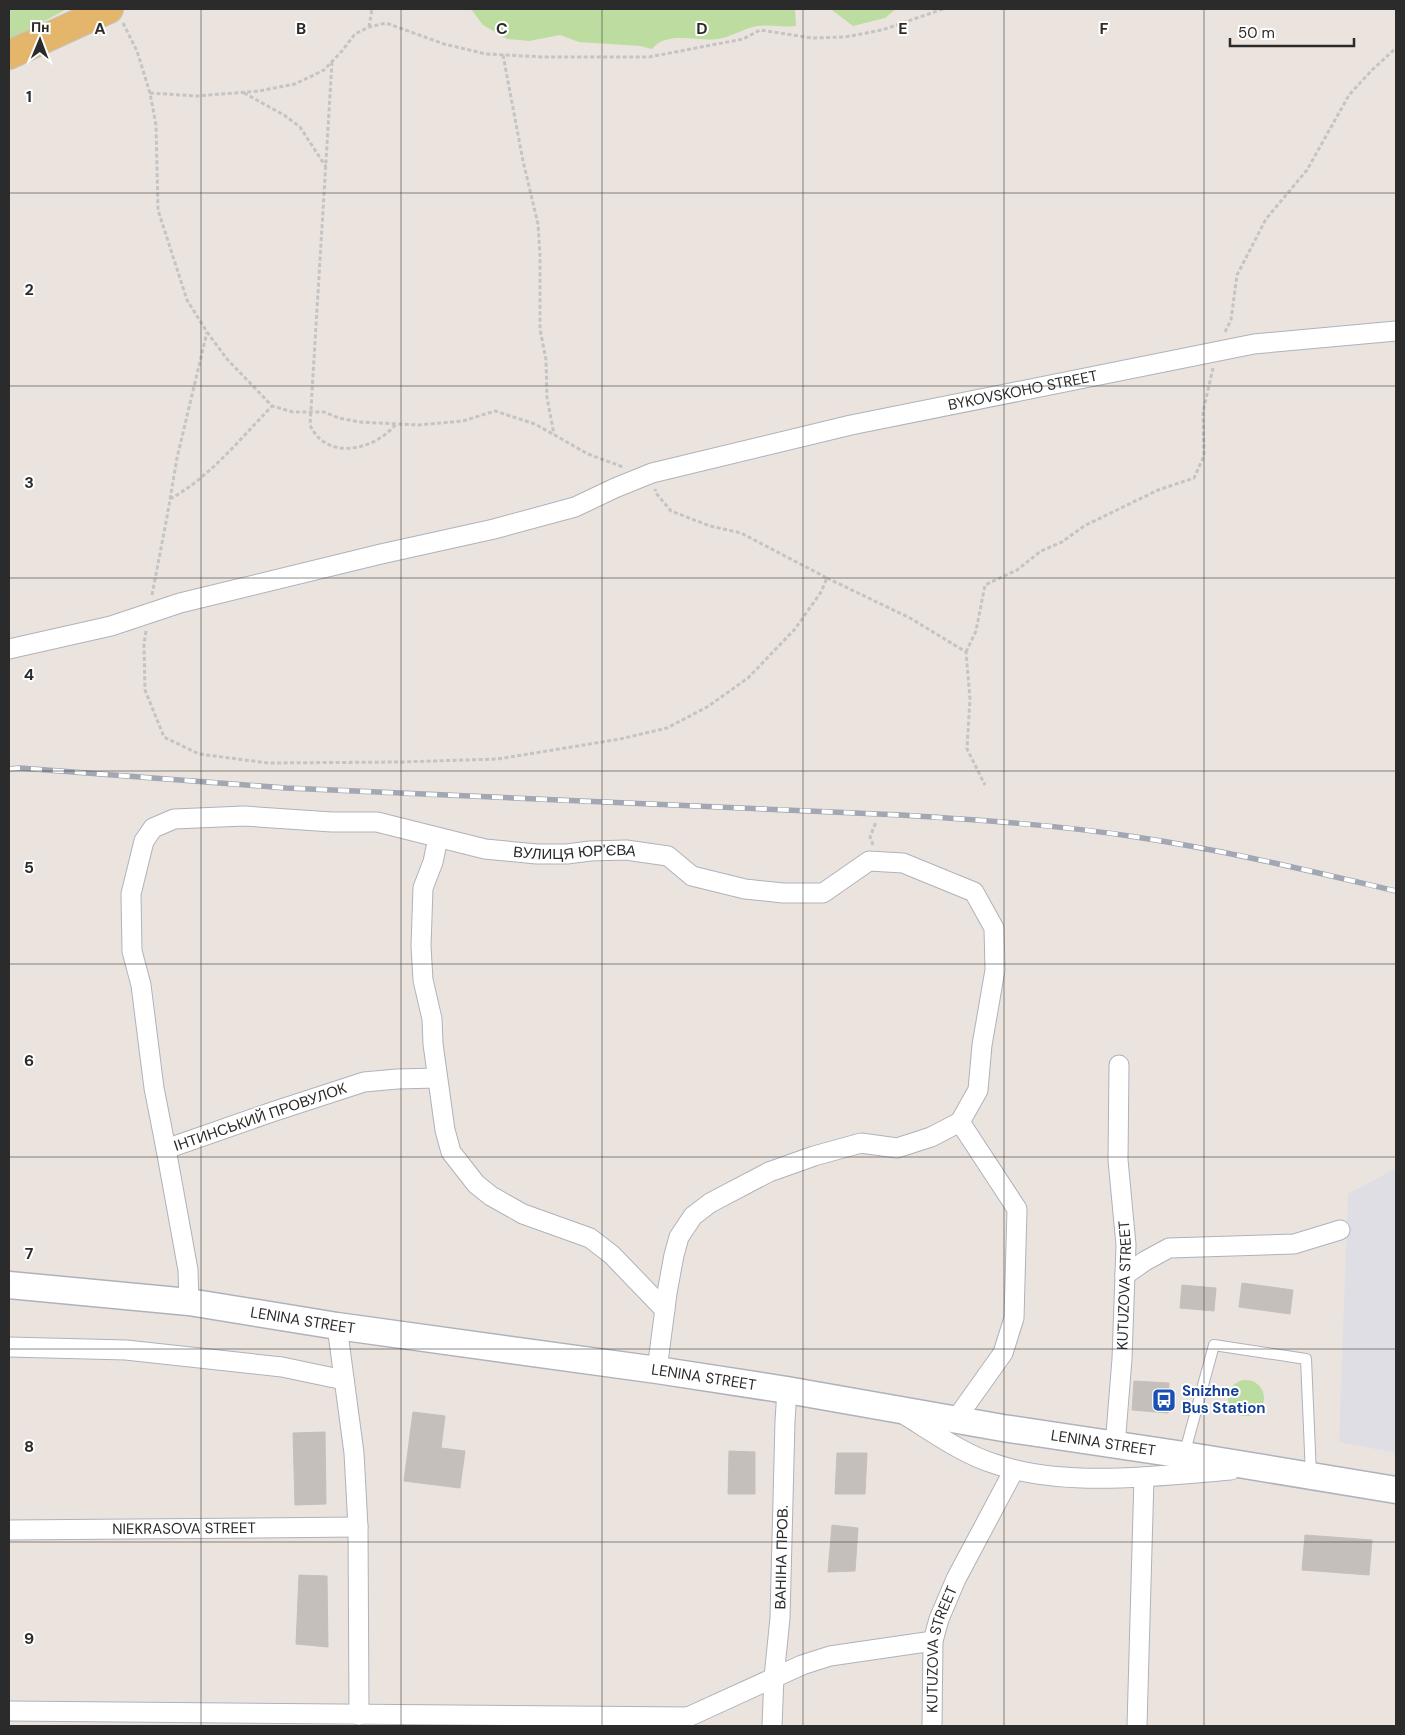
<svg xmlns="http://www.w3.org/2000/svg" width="1405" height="1735" font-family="'DM Sans',sans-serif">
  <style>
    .industrial { fill: #dfdee4 }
    .green { fill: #bddda0 }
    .building { fill: #c4bfba; stroke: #c7bfb8 }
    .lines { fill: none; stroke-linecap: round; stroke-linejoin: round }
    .lane-casing { stroke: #afb2ba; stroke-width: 12 }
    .street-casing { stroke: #afb2ba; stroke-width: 21 }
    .secondary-casing { stroke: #afb2ba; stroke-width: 29 }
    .primary-casing { stroke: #c4c4c4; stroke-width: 30 }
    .path { stroke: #c4c4c4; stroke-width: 3; stroke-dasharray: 4 2.5; stroke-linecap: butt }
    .lane { stroke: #fff; stroke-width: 10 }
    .street { stroke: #fff; stroke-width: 19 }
    .secondary { stroke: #fff; stroke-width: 26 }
    .primary { stroke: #e4b66b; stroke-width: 28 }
    .rail-casing { stroke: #a1a7b3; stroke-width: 5.5 }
    .rail { stroke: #fff; stroke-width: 4; stroke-dasharray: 11; stroke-linecap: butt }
    .grid { fill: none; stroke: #2b2b2b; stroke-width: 1; stroke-opacity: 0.55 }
    .labels { text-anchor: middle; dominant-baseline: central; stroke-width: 4; stroke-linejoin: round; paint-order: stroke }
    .street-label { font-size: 15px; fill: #2b2b2b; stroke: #fff }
    .transit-label { font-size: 15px; font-weight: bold; fill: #164399; stroke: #fff; text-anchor: start }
    .grid-label { font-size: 16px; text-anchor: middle; font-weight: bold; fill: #2b2b2b; stroke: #fff; stroke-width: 4; stroke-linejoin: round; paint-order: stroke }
  </style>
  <rect width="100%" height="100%" fill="#ebe4de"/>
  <path class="industrial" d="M1396,1168V1453L1339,1442L1348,1194Z"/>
  <path class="green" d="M9,9H67L9,40Z
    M471,9H795L796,26C784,28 771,24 758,26C744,28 732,37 718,39C697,42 667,30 652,49L640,46L579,42L560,35L529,41L507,39L483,25Z
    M815,9H896L885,18L853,26L832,10Z
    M1228 1398a18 18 0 1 1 36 0a18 18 0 1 1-36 0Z"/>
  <path class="building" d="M1242,1283L1293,1290L1290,1314L1239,1307Z
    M1182,1285L1216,1288L1214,1311L1180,1308Z
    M1134,1381L1169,1383L1168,1413L1132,1410Z
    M413,1412L445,1416L441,1448L465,1451L460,1488L404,1481Z
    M325,1432L326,1504L295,1505L293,1433Z
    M729,1451L755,1452V1494H728Z
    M837,1453H867L865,1494H835Z
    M832,1525L858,1528L855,1571L828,1572Z
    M1305,1535L1372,1540L1369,1575L1302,1570Z
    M299,1575L327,1576L328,1647L296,1644Z"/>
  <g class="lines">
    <g class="lane-casing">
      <path id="lane" d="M1184,1455L1214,1345L1306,1359L1311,1475"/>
    </g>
    <g class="street-casing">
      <g id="street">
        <path id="s1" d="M9,649L111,626L180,603L381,554L494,529L575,507L615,488L652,473L851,425L1254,344L1396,331"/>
        <path d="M438,838L433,862L423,888L421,946L423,980L432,1019L433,1044L445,1130L451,1152L476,1184L491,1196L523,1214L590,1238L612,1255L665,1310"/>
        <path id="s2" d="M437,1078L397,1079L364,1082L272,1112L166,1149L154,1088L141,985L132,951L131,894L144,841L153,828L174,819L244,816L332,822H377L485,849L537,854H567L590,851L626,850L668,856L692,876L745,889L783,893H823L869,861L903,863L974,892L994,928L995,970L982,1045L978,1090L960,1122L931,1137L897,1148L861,1143L814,1156L769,1172L710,1203L693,1216L679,1237L674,1255L667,1293L657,1370"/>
        <path d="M166,1149L188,1270L189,1302"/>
        <path d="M1125,1275L1145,1261L1169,1248L1294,1244L1340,1230"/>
        <path d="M337,1326L354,1453L358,1527L359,1715"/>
        <path d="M9,1347L126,1350L282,1367L344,1380"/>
        <path d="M905,1415C934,1433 963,1454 995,1464C1064,1488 1159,1476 1231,1470"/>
        <path d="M956,1419L1003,1353L1014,1318L1017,1209L960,1122"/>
        <path id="s3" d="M1115,1446L1122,1359L1126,1245L1118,1160L1119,1065"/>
        <path id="s4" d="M9,1530L358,1527"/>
        <path d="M9,1711L688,1717"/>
        <path d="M679,1723L688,1717L802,1665L830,1656L933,1641"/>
        <path id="s5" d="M772,1726L774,1677L780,1618L785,1421L787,1390"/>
        <path id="s6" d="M932,1726L933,1641L939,1619L956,1579L1014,1470"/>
        <path d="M1137,1726L1144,1477"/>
      </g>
    </g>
    <g class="secondary-casing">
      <g id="secondary">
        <path id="s7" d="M9,1285L189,1302L337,1326L657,1370L787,1390L1003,1428L1184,1455L1396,1490"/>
      </g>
    </g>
    <g class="primary-casing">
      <path id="primary" d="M9,55L109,9"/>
    </g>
    <path class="path" d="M123,23L137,51L150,93L156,125L158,210L187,300L207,332L227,359L272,406L293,412H324L339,418L359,422L418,425L463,421L495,411L535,424L588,454L623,467
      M369,27L372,9
      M503,55L523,161L538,224L540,255V329L546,360L547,398L554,434
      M332,62L310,425C327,462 375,450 396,424
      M150,93L197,96L259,91L295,84L324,70L342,51L355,34L369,27L386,23L444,44L486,54L544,57H649L743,39L760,30L812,38L845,37L882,30L943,9
      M244,93L284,115L300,127L326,167
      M1225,332L1231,320L1237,275L1266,219L1307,170L1349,95L1372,70L1396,48
      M170,499C210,477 240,439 272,406
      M827,578L910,618L966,652L970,699L967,749L985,785
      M152,595L167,517L177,458L207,332
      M146,631L144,644L145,690L164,737L199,754L268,763L401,762L498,759L620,739L667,728L707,707L748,678L795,629L821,592L827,578L741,533L710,526L671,511L656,493L655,489
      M966,652L976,631L985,585L1017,570L1041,551L1062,542L1084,526L1158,490L1194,478L1204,456L1203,412L1213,368
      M873,845L870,837L876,822"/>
    <use href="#lane" class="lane"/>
    <use href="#street" class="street"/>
    <use href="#secondary" class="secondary"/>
    <use href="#primary" class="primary"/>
    <g class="rail-casing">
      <path id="rail" d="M9,769L20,768L286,788L901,815C980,820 1058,825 1136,837C1224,850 1310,871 1396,891"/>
    </g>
    <use href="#rail" class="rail"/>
  </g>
  <path class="grid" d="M201,9V1726M401,9V1726M602,9V1726M803,9V1726M1004,9V1726M1204,9V1726M9,193H1396M9,386H1396M9,578H1396M9,771H1396M9,964H1396M9,1157H1396M9,1349H1396M9,1542H1396"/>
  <defs>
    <g id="bus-square" transform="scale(1.25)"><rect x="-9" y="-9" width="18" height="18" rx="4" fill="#1a4fb4" stroke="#fff"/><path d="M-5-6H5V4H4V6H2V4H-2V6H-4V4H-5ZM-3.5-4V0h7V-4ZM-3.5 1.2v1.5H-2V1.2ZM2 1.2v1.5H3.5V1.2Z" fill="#fff"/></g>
  </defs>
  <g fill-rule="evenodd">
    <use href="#bus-square" x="1164" y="1400"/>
  </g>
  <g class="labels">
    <g class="street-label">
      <text stroke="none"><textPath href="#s1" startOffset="1048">BYKOVSKOHO STREET</textPath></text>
      <text stroke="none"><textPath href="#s2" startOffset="1038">ВУЛИЦЯ ЮР'ЄВА</textPath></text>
      <text transform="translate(260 1117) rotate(-19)">ІНТИНСЬКИЙ ПРОВУЛОК</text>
      <text stroke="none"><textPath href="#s3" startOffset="161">KUTUZOVA STREET</textPath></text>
      <text stroke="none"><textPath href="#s7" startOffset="296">LENINA STREET</textPath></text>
      <text stroke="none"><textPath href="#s7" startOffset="701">LENINA STREET</textPath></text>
      <text stroke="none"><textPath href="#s7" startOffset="1106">LENINA STREET</textPath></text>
      <text stroke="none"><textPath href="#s4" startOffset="175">NIEKRASOVA STREET</textPath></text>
      <text stroke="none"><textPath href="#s5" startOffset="169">ВАНІНА ПРОВ.</textPath></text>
      <text stroke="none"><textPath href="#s6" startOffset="78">KUTUZOVA STREET</textPath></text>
    </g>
    <g class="transit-label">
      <text x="1182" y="1391">Snizhne<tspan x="1182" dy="17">Bus Station</tspan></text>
    </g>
  </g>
  <g class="grid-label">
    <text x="100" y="34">A</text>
    <text x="301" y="34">B</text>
    <text x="502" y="34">C</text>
    <text x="702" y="34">D</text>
    <text x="903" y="34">E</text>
    <text x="1104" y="34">F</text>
    <text x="29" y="102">1</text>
    <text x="29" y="295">2</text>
    <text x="29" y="488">3</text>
    <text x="29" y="680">4</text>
    <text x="29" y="873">5</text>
    <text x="29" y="1066">6</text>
    <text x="29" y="1259">7</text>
    <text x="29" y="1452">8</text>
    <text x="29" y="1644">9</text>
  </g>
  <rect width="1405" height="1735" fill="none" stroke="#2b2b2b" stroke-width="20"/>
  <g transform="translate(40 40) rotate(1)" stroke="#ffffff" stroke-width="4" paint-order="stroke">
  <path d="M0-4L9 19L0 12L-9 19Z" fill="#2b2b2b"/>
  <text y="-8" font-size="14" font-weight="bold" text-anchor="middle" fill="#2b2b2b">Пн</text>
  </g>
  <path d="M1230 38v8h124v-8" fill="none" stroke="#2b2b2b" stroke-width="2.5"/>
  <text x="1238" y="38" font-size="15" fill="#2b2b2b" stroke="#ffffff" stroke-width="4" paint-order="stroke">50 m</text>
</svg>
